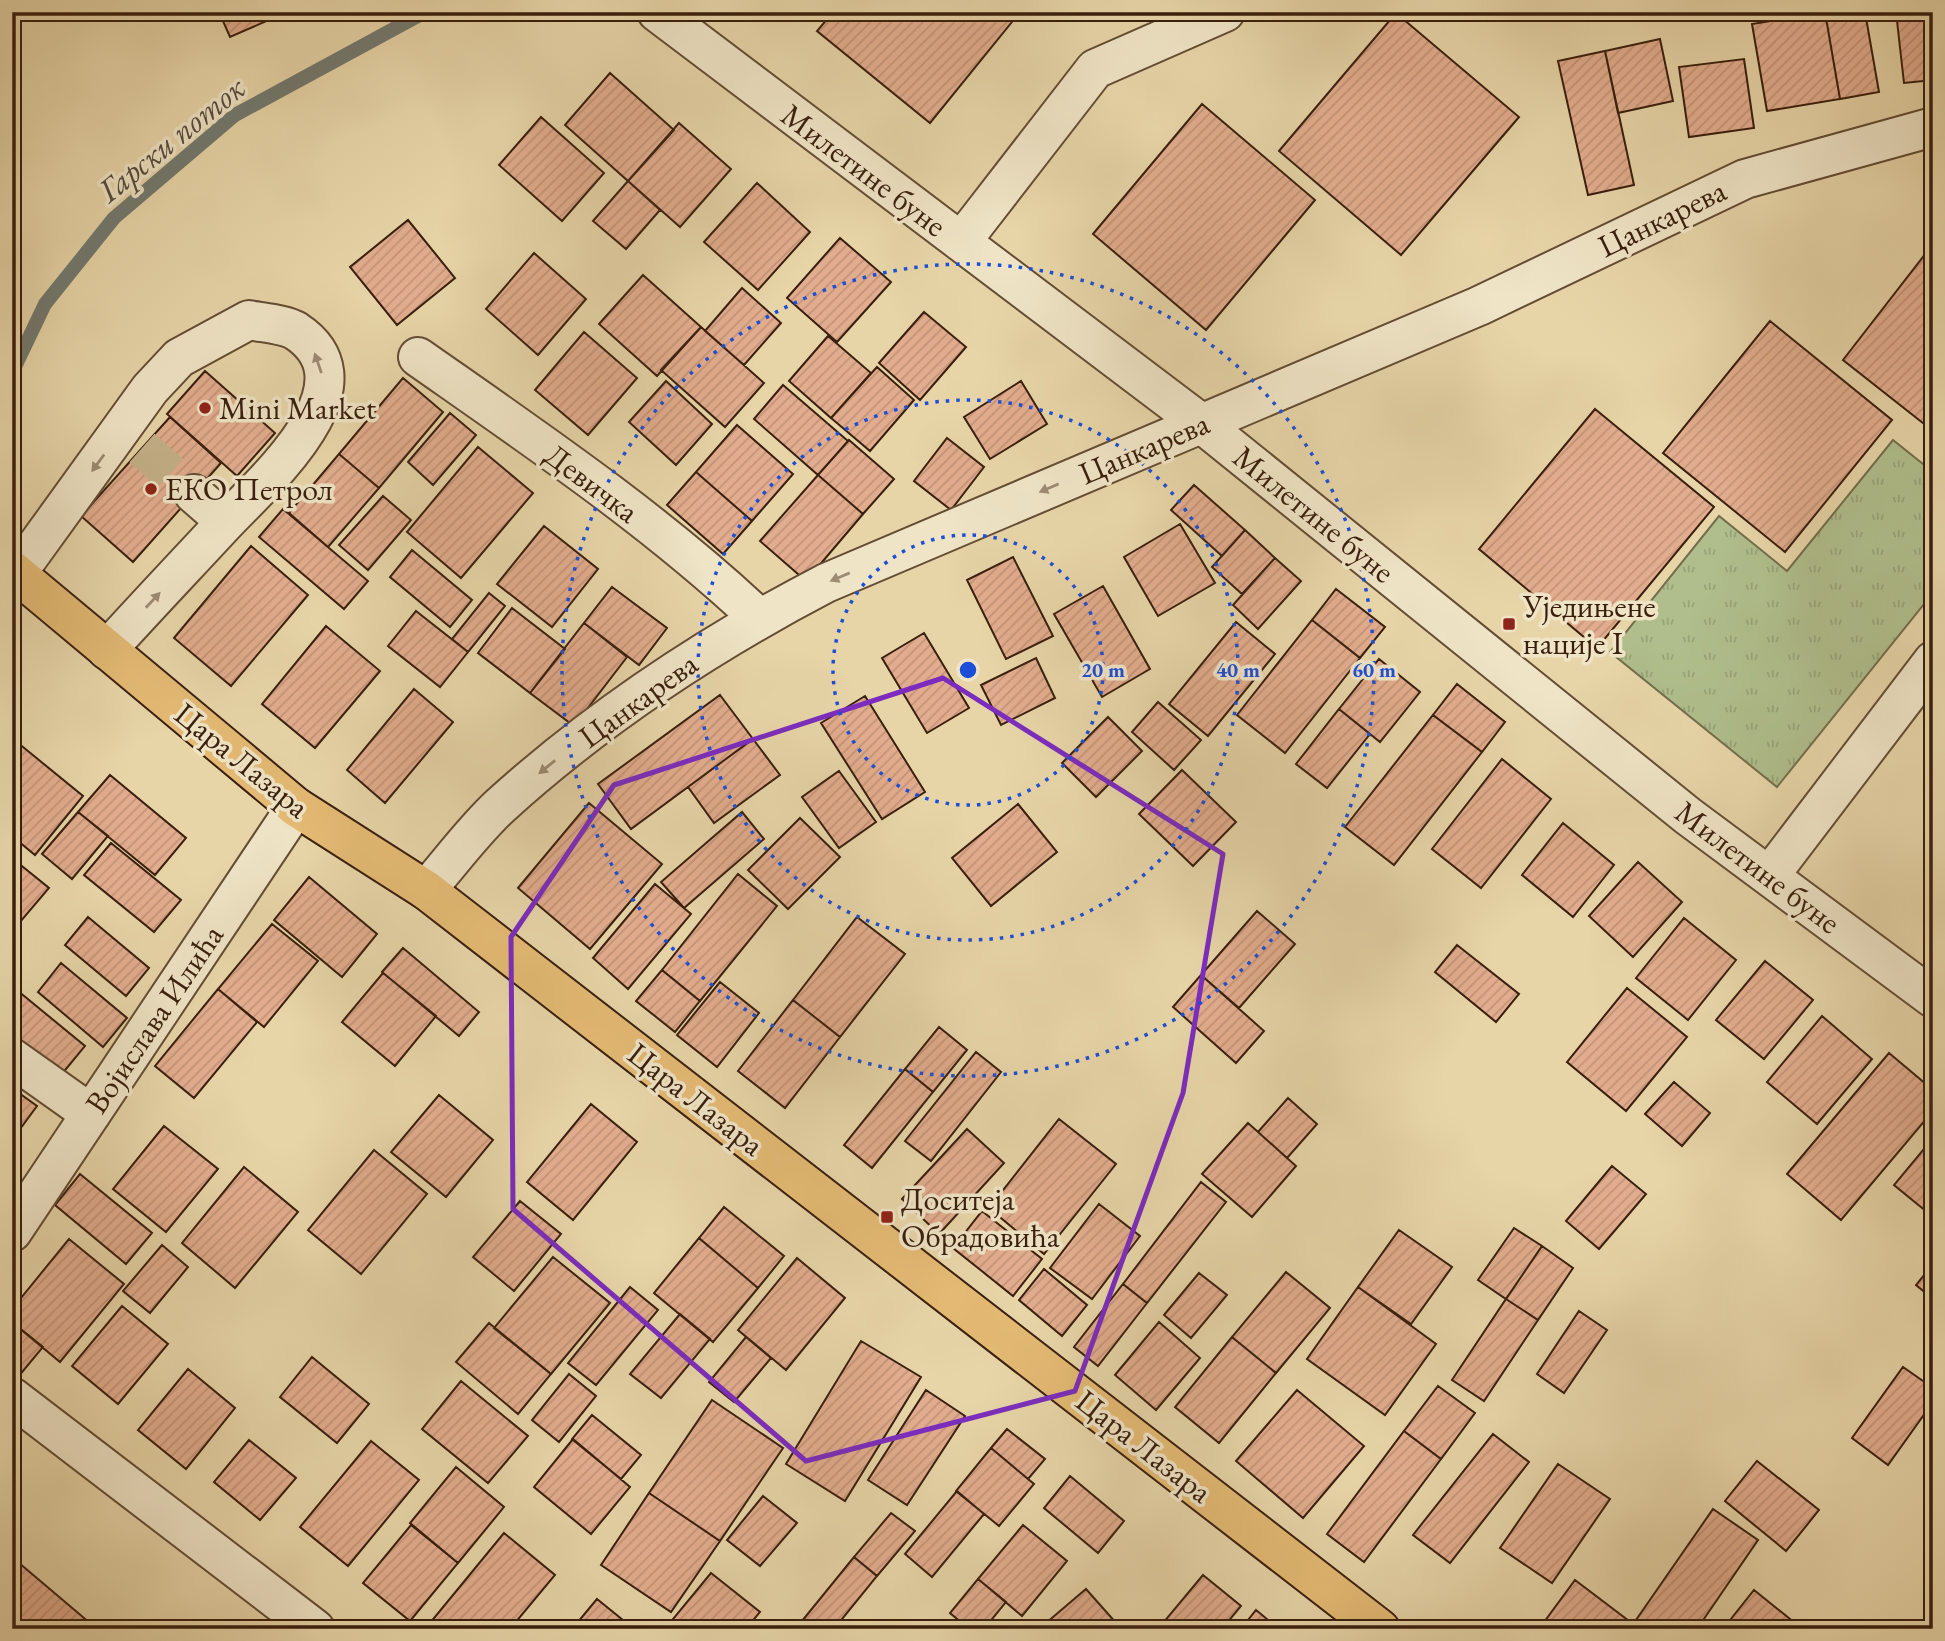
<svg xmlns="http://www.w3.org/2000/svg" width="1945" height="1641" font-family="'EB Garamond',serif">
  <style>
    .park { fill: url(#park-tufts); stroke: #746e4c; stroke-width: 2 }
    .lines { fill: none; stroke-linecap: round; stroke-linejoin: round }
    .stream { stroke: #737a70; stroke-width: 14 }
    .building { fill: url(#building-hatch); stroke: #391f0d; stroke-width: 2 }
    .minor-tunnel { stroke: #c4b189; stroke-width: 38; stroke-dasharray: 38 19; stroke-linecap: butt }
    .minor-casing { stroke: #644c34; stroke-width: 42 }
    .major-casing { stroke: #391f0d; stroke-width: 42 }
    .minor { stroke: #efe4c6; stroke-width: 38 }
    .major { stroke: #e4ba74; stroke-width: 38 }
    .oneway { fill: #9d8b73 }
    .marked { fill: none; stroke: #7b2cbf; stroke-width: 5; stroke-linejoin: round }
    .ring { fill: none; stroke: #1d4ed8; stroke-width: 3.5; stroke-dasharray: 3.5 7 }
    .poi-dot { fill: #8f2418; stroke: #efe4c6; stroke-width: 2.5 }
    .labels { text-anchor: middle; dominant-baseline: central; stroke-width: 7; stroke-linejoin: round; paint-order: stroke }
    .street-label { font-size: 32px; fill: #391f0d; stroke: #efe4c6 }
    .poi-label { font-size: 32px; fill: #391f0d; stroke: #efe4c6; text-anchor: start }
    .water-label { font-size: 33px; font-style: italic; fill: #564c3f; stroke: #efe4c6 }
    .centre { fill: #1d4ed8; stroke: #efe4c6; stroke-width: 3.5 }
    .ring-label { font-size: 21px; text-anchor: middle; font-weight: bold; fill: #1d4ed8; stroke: #efe4c6; stroke-width: 7; stroke-linejoin: round; paint-order: stroke }
  </style>
  <defs>
    <pattern id="park-tufts" width="24" height="20" patternUnits="userSpaceOnUse" patternTransform="scale(1.75)"><rect width="24" height="20" fill="#afbe8c"/><path d="M3 7l-1-3M5 7V3M7 7l1-3M15 17l-1-3M17 17v-4M19 17l1-3" fill="none" stroke="#97a378"/></pattern>
    <pattern id="building-hatch" width="6" height="6" patternUnits="userSpaceOnUse" patternTransform="scale(1.75)"><rect width="6" height="6" fill="#e2ad8e"/><path d="M-1 1l2-2M0 6l6-6M5 7l2-2" fill="none" stroke="#c39479"/></pattern>
  </defs>
  <rect width="100%" height="100%" fill="#e7d5a8"/>
  <filter id="stains"><feTurbulence type="fractalNoise" baseFrequency=".00286" numOctaves="4"/><feColorMatrix values="0 0 0 0 .2 0 0 0 0 .09 0 0 0 0 .02 0 0 0 .5 -.17"/></filter>
  <radialGradient id="worn" r=".72"><stop offset=".6" stop-color="#630" stop-opacity="0"/><stop offset="1" stop-color="#630" stop-opacity=".3"/></radialGradient>
  <path class="park" d="M1893,440L1933,472V593L1777,787L1610,652L1719,516L1787,571Z"/>
  <g class="lines">
    <path class="stream" d="M12,373L45,304L114,218L235,115L425,12"/>
  </g>
  <path class="building" d="M219,12H287L230,37Z
    M833,12H1020L930,123L817,31Z
    M1825,12H1865L1879,92L1840,99Z
    M1825,12L1840,99L1767,111L1752,24Z
    M1896,12H1933V80L1904,83Z
    M1396,13L1519,117L1401,255L1279,151Z
    M1660,39L1673,101L1618,113L1605,51Z
    M1605,51L1634,185L1588,195L1558,61Z
    M1744,59L1754,128L1689,137L1679,67Z
    M610,73L674,130L628,181L565,125Z
    M1202,104L1315,200L1206,330L1093,234Z
    M541,117L604,173L562,221L499,165Z
    M679,123L731,169L680,227L628,181Z
    M628,181L660,210L626,249L593,221Z
    M757,183L810,232L758,290L704,242Z
    M408,220L455,278L397,325L350,267Z
    M840,238L891,282L837,342L787,298Z
    M1933,244V431L1843,360Z
    M534,253L586,299L538,355L486,309Z
    M643,275L701,327L657,376L599,324Z
    M742,288L781,323L744,365L705,331Z
    M924,312L966,347L920,400L879,363Z
    M1770,321L1892,420L1785,552L1663,453Z
    M701,327L764,383L725,427L661,370Z
    M584,332L637,378L588,435L535,390Z
    M828,336L871,373L831,418L789,381Z
    M877,367L914,400L870,451L831,418Z
    M205,371L275,433L237,476L167,414Z
    M403,378L443,412L379,488L339,454Z
    M666,381L712,424L676,465L629,422Z
    M1021,381L1047,424L990,459L964,417Z
    M783,385L848,441L818,475L754,419Z
    M1595,409L1714,507L1597,648L1479,549Z
    M450,413L476,435L433,485L408,462Z
    M170,417L221,463L133,562L81,516Z
    M737,425L793,474L752,521L696,472Z
    M947,438L984,467L951,510L914,481Z
    M849,440L894,479L863,514L818,475Z
    M478,447L533,493L461,578L407,532Z
    M339,454L379,488L328,547L289,513Z
    M696,472L752,521L723,554L667,505Z
    M818,475L863,514L806,581L760,541Z
    M1194,485L1245,530L1222,556L1171,510Z
    M383,496L411,520L368,570L339,545Z
    M283,509L368,581L344,609L259,537Z
    M1180,524L1215,583L1158,616L1124,557Z
    M544,526L598,569L552,627L497,584Z
    M1245,530L1275,558L1242,594L1212,567Z
    M251,546L308,595L231,686L174,638Z
    M412,550L472,600L450,627L390,577Z
    M1013,557L1053,636L1006,659L967,580Z
    M1275,558L1301,581L1258,629L1233,605Z
    M1103,586L1150,669L1102,697L1054,614Z
    M612,587L667,628L639,665L584,623Z
    M1336,589L1385,627L1360,658L1312,620Z
    M489,593L505,606L468,652L452,639Z
    M512,608L565,649L530,693L478,653Z
    M416,611L468,652L440,687L388,646Z
    M1312,620L1360,658L1285,753L1237,715Z
    M1236,622L1275,654L1208,736L1169,704Z
    M584,623L627,657L574,726L530,693Z
    M326,626L380,671L315,748L262,704Z
    M924,633L969,708L927,733L882,658Z
    M1036,658L1055,698L1001,725L981,685Z
    M1379,659L1420,692L1380,742L1339,709Z
    M1457,684L1505,722L1482,752L1433,715Z
    M414,689L453,722L385,803L347,770Z
    M720,695L753,739L631,829L598,784Z
    M865,696L925,792L882,819L821,723Z
    M1158,702L1201,740L1174,770L1132,732Z
    M1339,709L1370,734L1327,788L1296,764Z
    M1433,715L1482,752L1394,865L1345,827Z
    M1108,717L1142,751L1096,797L1062,763Z
    M12,738L83,796L35,855L12,836Z
    M753,739L780,775L714,823L688,787Z
    M1502,759L1551,799L1481,888L1432,849Z
    M1182,770L1236,822L1193,866L1139,814Z
    M839,771L876,822L839,848L802,797Z
    M110,775L186,838L155,875L78,812Z
    M589,803L662,864L590,949L518,888Z
    M1018,804L1057,852L991,906L952,858Z
    M78,812L108,836L72,879L42,854Z
    M742,812L764,839L684,908L661,882Z
    M800,818L840,857L788,909L748,870Z
    M1563,823L1614,865L1573,917L1522,875Z
    M111,843L181,900L154,932L84,875Z
    M12,858L49,888L15,928L12,926Z
    M1638,862L1682,902L1633,957L1589,916Z
    M738,874L777,906L700,1001L662,970Z
    M309,877L377,934L342,977L274,920Z
    M655,884L691,914L628,989L593,958Z
    M1257,911L1295,944L1239,1008L1201,975Z
    M88,917L149,968L126,996L65,945Z
    M857,917L905,954L840,1037L793,1000Z
    M1684,918L1736,960L1688,1020L1636,978Z
    M272,924L318,961L264,1027L218,989Z
    M1457,945L1519,994L1496,1022L1435,972Z
    M403,948L479,1012L459,1036L382,972Z
    M1765,961L1813,1000L1764,1059L1716,1020Z
    M61,963L127,1018L103,1047L38,992Z
    M662,970L700,1001L675,1032L636,1001Z
    M383,973L436,1016L395,1066L342,1022Z
    M1201,975L1264,1031L1236,1063L1173,1007Z
    M720,982L759,1013L717,1067L677,1035Z
    M12,986L85,1046L57,1080L12,1043Z
    M1627,988L1687,1037L1626,1111L1567,1062Z
    M218,989L257,1022L194,1098L155,1066Z
    M793,1000L840,1037L785,1108L738,1071Z
    M1822,1016L1872,1059L1817,1124L1767,1082Z
    M939,1027L967,1050L933,1092L905,1069Z
    M976,1052L1001,1072L931,1161L905,1141Z
    M1889,1053L1933,1090V1111L1841,1220L1787,1174Z
    M905,1069L933,1092L872,1168L844,1145Z
    M1674,1082L1710,1113L1682,1146L1645,1114Z
    M12,1088L37,1106L12,1140Z
    M439,1095L493,1140L446,1197L391,1152Z
    M1288,1098L1317,1124L1287,1158L1258,1132Z
    M591,1104L637,1142L573,1220L527,1182Z
    M1059,1119L1116,1164L1044,1254L989,1208Z
    M1248,1123L1296,1166L1252,1217L1202,1174Z
    M164,1126L218,1169L166,1232L113,1189Z
    M967,1129L1004,1163L939,1234L902,1199Z
    M1933,1138V1217L1894,1185Z
    M374,1150L427,1194L361,1274L308,1230Z
    M1612,1166L1646,1194L1599,1249L1566,1221Z
    M244,1167L298,1212L235,1288L182,1243Z
    M80,1174L152,1233L126,1264L55,1205Z
    M1201,1182L1226,1202L1147,1303L1123,1284Z
    M520,1201L561,1234L514,1291L473,1257Z
    M1099,1204L1140,1236L1092,1299L1050,1268Z
    M724,1207L784,1256L758,1288L699,1238Z
    M982,1211L1042,1259L1013,1296L953,1248Z
    M1514,1228L1542,1246L1506,1299L1478,1280Z
    M1399,1230L1452,1267L1411,1324L1358,1287Z
    M699,1238L758,1288L713,1342L654,1293Z
    M69,1239L124,1284L60,1362L12,1322V1309Z
    M162,1245L188,1267L150,1313L123,1291Z
    M1542,1246L1573,1268L1538,1320L1506,1299Z
    M553,1257L610,1303L551,1374L494,1328Z
    M797,1258L845,1298L786,1370L738,1330Z
    M1933,1264V1299L1916,1285Z
    M1044,1269L1087,1305L1062,1336L1019,1300Z
    M1286,1272L1330,1308L1276,1373L1232,1337Z
    M1199,1273L1227,1295L1191,1338L1164,1315Z
    M1123,1284L1147,1303L1098,1366L1074,1347Z
    M630,1287L658,1310L596,1385L568,1363Z
    M1358,1287L1436,1344L1385,1415L1307,1359Z
    M1506,1299L1538,1320L1484,1401L1452,1380Z
    M122,1306L168,1344L118,1404L72,1366Z
    M1579,1311L1607,1330L1564,1393L1537,1374Z
    M680,1314L710,1339L661,1398L630,1374Z
    M12,1322L43,1347L18,1377L12,1372Z
    M1159,1322L1200,1358L1156,1410L1115,1375Z
    M489,1323L551,1374L518,1414L456,1362Z
    M746,1337L771,1358L734,1402L709,1382Z
    M1232,1337L1276,1373L1219,1443L1175,1407Z
    M861,1341L921,1377L845,1501L786,1464Z
    M312,1357L369,1404L337,1443L280,1397Z
    M1903,1367L1933,1388V1402L1888,1465L1852,1438Z
    M188,1369L235,1408L186,1469L138,1430Z
    M569,1374L596,1396L559,1442L532,1420Z
    M461,1381L528,1436L488,1483L422,1429Z
    M1438,1386L1475,1413L1441,1459L1404,1431Z
    M926,1390L965,1416L907,1505L868,1480Z
    M1297,1390L1364,1446L1303,1518L1236,1461Z
    M712,1400L783,1448L720,1541L649,1493Z
    M592,1415L641,1455L621,1479L572,1439Z
    M1007,1429L1045,1459L1028,1479L991,1448Z
    M1404,1431L1441,1459L1364,1562L1327,1534Z
    M1493,1434L1529,1462L1450,1563L1413,1535Z
    M573,1439L630,1487L591,1534L534,1487Z
    M249,1440L296,1478L260,1520L214,1482Z
    M371,1441L419,1480L348,1566L300,1527Z
    M991,1448L1034,1484L999,1526L956,1491Z
    M1757,1461L1819,1510L1786,1551L1725,1501Z
    M1558,1464L1610,1499L1552,1583L1500,1548Z
    M456,1467L504,1507L458,1563L410,1523Z
    M1070,1476L1124,1521L1098,1553L1044,1508Z
    M957,1491L984,1514L932,1577L905,1554Z
    M649,1493L720,1541L671,1612L601,1565Z
    M763,1496L797,1523L760,1566L727,1540Z
    M1713,1509L1758,1540L1697,1629H1649L1636,1620Z
    M891,1513L915,1531L877,1576L854,1557Z
    M411,1525L458,1563L410,1621L363,1583Z
    M1023,1525L1067,1561L1022,1616L978,1579Z
    M504,1533L555,1575L510,1629H425Z
    M12,1557L97,1629H12Z
    M854,1557L877,1576L834,1629H811L802,1621Z
    M711,1573L760,1612L746,1629H685L673,1619Z
    M1203,1575L1241,1606L1222,1629H1158Z
    M978,1579L1006,1602L984,1629H969L950,1613Z
    M1575,1580L1629,1621L1623,1629H1539Z
    M1086,1589L1117,1624L1111,1629H1039Z
    M1754,1590L1790,1619L1782,1629H1723Z
    M597,1599L634,1629H572Z
    M1256,1610L1279,1629H1241Z"/>
  <g class="lines">
    <path class="minor-tunnel" d="M142,448L194,494"/>
    <g class="minor-casing">
      <path id="minor" d="M657,12L1202,424L1688,816L1933,998
        M961,242L1095,69L1225,12
        M418,357C535,439 655,520 759,618
        M194,494L226,522
        M17,573L150,389L179,358L249,320C263,323 284,324 296,331C378,385 261,484 223,525C184,567 145,608 107,650
        M1770,875L1933,661
        M426,890C450,863 473,831 500,806C598,717 709,644 826,583L1479,306L1745,179L1933,127
        M12,1058L91,1114
        M12,1232L296,807
        M12,1397L315,1629"/>
    </g>
    <g class="major-casing">
      <path id="major" d="M12,570L296,807L426,890L1380,1629"/>
    </g>
    <use href="#minor" class="minor"/>
    <use href="#major" class="major"/>
  </g>
  <defs><path id="oneway-solid" d="M-6-.8H1V-3.2L6.5 0L1 3.2V.8H-6Z" transform="scale(1.75)"/></defs>
  <g class="oneway">
    <use href="#oneway-solid" transform="translate(318 363) rotate(-109)"/>
    <use href="#oneway-solid" transform="translate(98 463) rotate(126)"/>
    <use href="#oneway-solid" transform="translate(1049 488) rotate(157)"/>
    <use href="#oneway-solid" transform="translate(840 577) rotate(157)"/>
    <use href="#oneway-solid" transform="translate(153 600) rotate(-47)"/>
    <use href="#oneway-solid" transform="translate(547 767) rotate(141)"/>
  </g>
  <path class="marked" d="M943,678L1223,854L1183,1093L1075,1391L806,1461L513,1209L511,937L614,785Z"/>
  <g class="ring">
    <circle cx="968" cy="670" r="135"/>
    <circle cx="968" cy="670" r="270"/>
    <circle cx="968" cy="670" r="406"/>
  </g>
  <g class="poi-dot">
    <circle cx="205" cy="408" r="7"/>
    <circle cx="151" cy="489" r="7"/>
    <rect x="1502" y="617" width="14" height="14" rx="3.5"/>
    <rect x="880" y="1210" width="14" height="14" rx="3.5"/>
  </g>
  <g class="labels">
    <g class="street-label">
      <text transform="translate(864 170) rotate(37)">Милетине буне</text>
      <text transform="translate(1662 218) rotate(-26)">Цанкарева</text>
      <text transform="translate(1144 448) rotate(-23)">Цанкарева</text>
      <text transform="translate(592 483) rotate(37)">Девичка</text>
      <text transform="translate(1314 514) rotate(39)">Милетине буне</text>
      <text transform="translate(638 700) rotate(-36)">Цанкарева</text>
      <text transform="translate(242 760) rotate(39)">Цара Лазара</text>
      <text transform="translate(1758 867) rotate(37)">Милетине буне</text>
      <text transform="translate(154 1019) rotate(-56)">Војислава Илића</text>
      <text transform="translate(696 1099) rotate(38)">Цара Лазара</text>
      <text transform="translate(1144 1446) rotate(38)">Цара Лазара</text>
    </g>
    <g class="poi-label">
      <text x="219" y="408">Mini Market</text>
      <text x="165" y="489">ЕКО Петрол</text>
      <text x="1523" y="606">Уједињене<tspan x="1523" dy="37">нације I</tspan></text>
      <text x="901" y="1199">Доситеја<tspan x="901" dy="37">Обрадовића</tspan></text>
    </g>
    <g class="water-label">
      <text transform="translate(171 139) rotate(-39)">Гарски поток</text>
    </g>
  </g>
  <circle cx="968" cy="670" r="10" class="centre"/>
  <g class="ring-label">
    <text x="1103" y="677">20 m</text>
    <text x="1238" y="677">40 m</text>
    <text x="1374" y="677">60 m</text>
  </g>
  <rect width="1945" height="1641" fill="none" stroke="#e7d5a8" stroke-width="42"/>
  <rect x="14" y="14" width="1917" height="1613" fill="none" stroke="#391f0d" stroke-width="3.5"/>
  <rect x="21" y="21" width="1903" height="1599" fill="none" stroke="#391f0d" stroke-width="2"/>
  <rect width="100%" height="100%" filter="url(#stains)"/>
  <rect width="100%" height="100%" fill="url(#worn)"/>
</svg>
